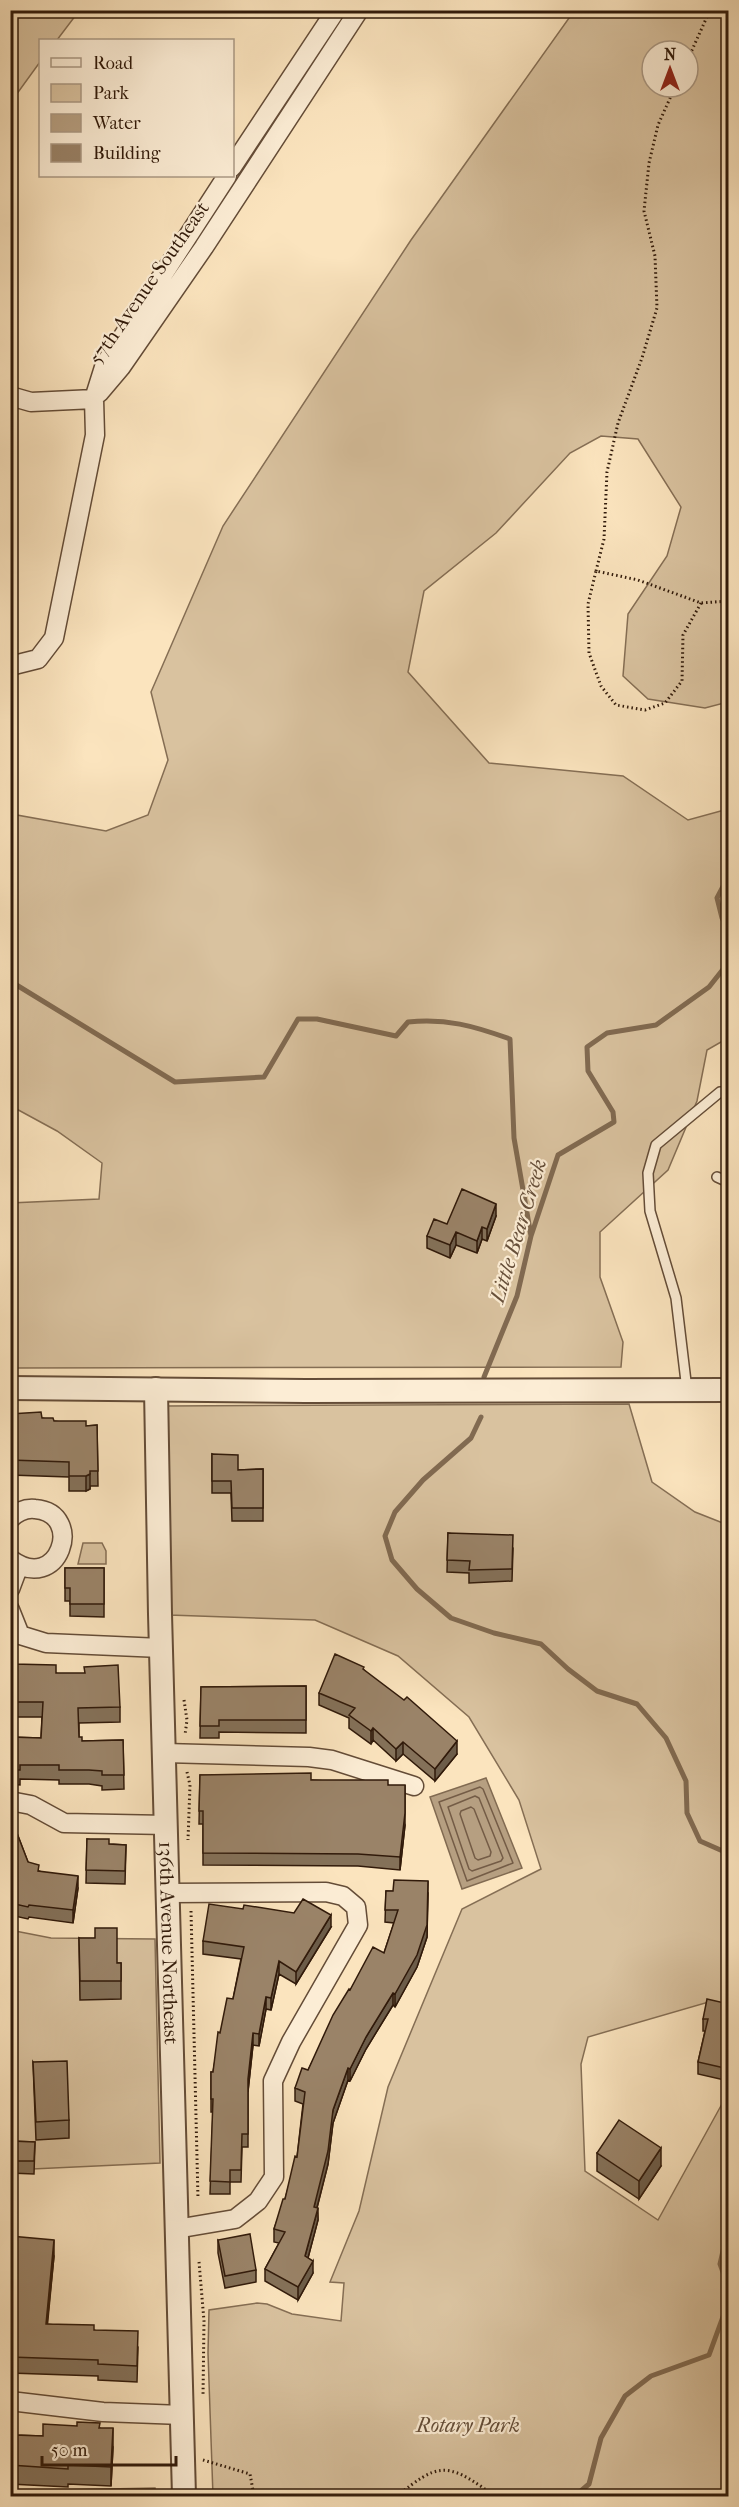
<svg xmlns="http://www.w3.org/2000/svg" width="739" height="2507" font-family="'IM FELL French Canon',serif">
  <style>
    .green { fill: #d9c29f; stroke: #856e54; stroke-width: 1.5; fill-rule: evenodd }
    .water { fill: #b69f81; stroke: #816a51; stroke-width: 1.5 }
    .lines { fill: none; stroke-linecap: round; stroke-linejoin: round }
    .shore { stroke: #745c46; stroke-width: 1.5 }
    .stream { stroke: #816a51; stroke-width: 5 }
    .service-casing { stroke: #644c37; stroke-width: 12 }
    .minor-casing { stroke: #644c37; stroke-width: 21 }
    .tertiary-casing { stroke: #644c37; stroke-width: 26 }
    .path { stroke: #311a0a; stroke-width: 3; stroke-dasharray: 1.5 3; stroke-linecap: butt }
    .service { stroke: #fcedd5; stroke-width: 9 }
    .minor { stroke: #fcedd5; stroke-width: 18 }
    .tertiary { stroke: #fcedd5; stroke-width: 22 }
    .wall { fill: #847159; stroke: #311a0a; stroke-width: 1.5 }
    .shaded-wall { fill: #6c5c49; stroke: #311a0a; stroke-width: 1.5 }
    .building { fill: #9a8368; stroke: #311a0a; stroke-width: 1.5 }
    .labels { text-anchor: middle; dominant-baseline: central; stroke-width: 4.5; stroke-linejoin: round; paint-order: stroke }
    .street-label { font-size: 20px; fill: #311a0a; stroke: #fcedd5 }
    .park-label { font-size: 20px; font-style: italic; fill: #634c37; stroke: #fcedd5 }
    .water-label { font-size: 21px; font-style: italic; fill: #664f3a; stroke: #fcedd5 }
  </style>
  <rect width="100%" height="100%" fill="#fbe4be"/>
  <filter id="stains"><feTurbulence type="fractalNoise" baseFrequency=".00333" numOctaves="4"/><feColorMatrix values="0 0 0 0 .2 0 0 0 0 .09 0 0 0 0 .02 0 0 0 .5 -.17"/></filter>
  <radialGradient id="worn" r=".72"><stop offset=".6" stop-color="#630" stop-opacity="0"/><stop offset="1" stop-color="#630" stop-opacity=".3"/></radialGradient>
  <path class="green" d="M11,10L79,11L57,40H40V62L11,102Z
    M574,11H728V702L705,708L648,699L623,676L628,614L667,556L681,507L638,439L601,436L570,453L496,533L424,591L408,672L489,763L623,776L688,820L728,809V1038L707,1050L697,1101L668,1170L600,1232V1277L623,1342L621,1367L11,1368L10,1203L99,1199L102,1163L57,1131L11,1106V814L106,831L148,815L168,760L151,692L223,526L411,240ZM652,51H688V87H652Z
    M629,1404L652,1482L695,1512L728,1525V2009L712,2001L588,2037L581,2064L585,2171L658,2220L728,2093V2496H213L208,2353L209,2310L257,2303L267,2304L292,2314L341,2321L344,2283L330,2282L359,2211L388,2087L462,1909L541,1869L519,1800L469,1717L398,1656L315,1620L169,1615L166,1406Z
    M83,1543H102L106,1551V1564H78Z
    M10,1930L51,1938L155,1939L160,2163L11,2170Z
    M155,2488L156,2496H11V2491Z"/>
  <path class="water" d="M486,1778L522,1868L462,1889L430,1797Z"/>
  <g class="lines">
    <path class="shore" d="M480,1787L483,1789L513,1863L467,1881L439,1802Z
      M475,1796L479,1798L503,1858L501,1861L472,1871L469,1869L448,1807Z
      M471,1807L474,1809L491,1852L490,1856L478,1860L475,1858L460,1814L461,1811Z"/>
    <path class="stream" d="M728,877L717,898L722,918L728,930
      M10,981L175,1082L264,1077L298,1019H317L396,1036L408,1022C446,1018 474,1026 510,1039L514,1138L531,1236
      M484,1377L517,1296L531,1236L558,1155L614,1122L613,1112L588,1071L587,1047L607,1033L656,1025L709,987L728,963
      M481,1417L471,1438L423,1480L395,1512L385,1536L392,1560L417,1589L451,1618L494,1633L541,1644L568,1669L597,1691L637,1704L666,1738L686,1781L687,1813L700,1841L725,1852H728
      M575,2496L589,2484L601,2438L625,2396L651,2376L709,2355L724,2314V2275L720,2264L728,2229"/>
    <g class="service-casing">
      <path id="service" d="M717,1177L728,1182
        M687,1390L676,1298L650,1211L648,1173L656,1145L720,1092"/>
    </g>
    <g class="minor-casing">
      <path id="minor" d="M232,167L336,10
        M99,393L121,367L204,247L359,10
        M10,396L31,402L94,399
        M10,666L38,659L54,638L95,435L94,399L105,364L227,176
        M10,1519C17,1512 26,1508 35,1509C86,1513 59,1596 10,1559
        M10,1589L19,1565
        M10,1610L20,1635L46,1643L161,1648
        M165,1753L309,1757L332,1760L414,1786
        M10,1801L31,1805L64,1823L167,1825
        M169,1893L326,1892L343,1896L356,1907L358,1925L291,2042L273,2081L274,2177L258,2201L235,2219L176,2229
        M10,2401L103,2412L182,2415"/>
    </g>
    <g class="tertiary-casing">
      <g id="tertiary">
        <path d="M10,1388L306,1391L728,1390"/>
        <path id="s1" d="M156,1389L160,1614L184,2496"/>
      </g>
    </g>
    <path class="path" d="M688,59L710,10
      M596,571L604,539L607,472L618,423L642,358L657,308L655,256L644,211L649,163L658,125L675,87
      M701,603L683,635L682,681L665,703L645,710L616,705L601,686L589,653L588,604L596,571L638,580L701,603L728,601
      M184,1700L187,1720L185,1735
      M187,1772L190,1785L188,1840
      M191,1911L198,2199
      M199,2262L204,2321L203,2396
      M203,2460L250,2474L254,2496
      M397,2496C437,2464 446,2461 489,2492L491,2496"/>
    <use href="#service" class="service"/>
    <use href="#minor" class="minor"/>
    <use href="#tertiary" class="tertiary"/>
  </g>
  <path class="wall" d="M496,1216L487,1241L482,1239L477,1253L456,1245L450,1258L427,1248V1236L447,1224Z
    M725,1240H729V1273H726Z
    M10,1414L42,1418L54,1421L86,1426L97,1425L98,1486H90V1489L86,1491H69V1477L10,1475Z
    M212,1454L238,1470L263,1469V1521H232L231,1493H212Z
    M448,1533L513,1548L512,1581L469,1583V1573L447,1572Z
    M65,1568H104V1617L70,1616V1601H65Z
    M10,1660L13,1664L56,1673L120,1707V1722L79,1723V1737L82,1741L123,1740L124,1789L102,1790V1786L89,1784H59V1780L20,1779V1785L10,1784V1737L41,1738L42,1717H10Z
    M364,1670L457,1754L435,1781L403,1754L396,1761L373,1740L371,1744L349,1728V1718L319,1705V1693Z
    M306,1686V1733L219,1732V1738H200L201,1687Z
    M200,1775L311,1780L388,1785L405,1825L400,1870L358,1866L203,1865V1824H199Z
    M10,1815L28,1862L39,1871L78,1888L73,1923L29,1917L28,1919L10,1915Z
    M87,1839L109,1844L126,1845L125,1884L86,1883Z
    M386,1891L428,1893L427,1937L417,1967L395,2007L393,2005L366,2049L350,2081L348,2080L333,2123L328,2164L317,2208L318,2220L308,2258L313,2273L298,2300L265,2281V2269L279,2243L274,2242V2229L285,2199L297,2157L303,2104L295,2101V2088L308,2070L350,1990L384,1953L394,1923L385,1922Z
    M331,1927L296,1984L279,1974L271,2010L266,2009L259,2046L253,2045L248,2091V2147H242L241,2182H230V2194H210L213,2112H211V2072H213L220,2033L233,1999L241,1959L203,1954V1941Z
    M79,1938L117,1963H121V1999L80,2000Z
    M729,2004V2081L698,2074V2062L705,2031H703V2019Z
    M33,2062L69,2120V2138L36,2140Z
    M10,2141L35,2142L34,2174L10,2173Z
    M597,2153L661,2166L639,2199L597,2171Z
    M10,2236L54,2256L47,2324L94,2330L138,2347L137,2382L98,2380V2376L10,2373Z
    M218,2240L256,2270V2282L225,2288L218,2253Z
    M10,2428L14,2435L43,2436L100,2428L113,2447L111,2486L68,2484V2487L10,2484Z"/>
  <path class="shaded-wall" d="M496,1204V1216L487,1241V1229Z
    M482,1227V1239L477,1253V1241Z
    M456,1232V1245L450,1258V1245Z
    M90,1474V1489L86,1491V1476Z
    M373,1728V1740L371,1744V1731Z
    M457,1741V1754L435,1781V1769Z
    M403,1742V1754L396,1761V1749Z
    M405,1785V1825L400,1870V1857Z
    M78,1876V1888L73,1923V1910Z
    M428,1881L427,1937L417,1967L395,2007V1994Z
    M331,1915V1927L296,1984V1972Z
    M279,1961V1974L271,2010V1998Z
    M393,1993V2005L366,2049L350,2081V2069L366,2037Z
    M266,1997V2009L259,2046V2034Z
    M253,2033V2045L248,2092V2079Z
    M348,2068V2080L333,2123L328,2164L314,2219V2207L333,2110Z
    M661,2148V2166L639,2199V2181Z
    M318,2208V2220L305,2269V2256Z
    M54,2240V2256L46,2340V2324Z
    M313,2261V2273L298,2300V2287Z
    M113,2428V2447L111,2486V2467Z"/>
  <path class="building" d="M462,1189L496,1204L487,1229L482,1227L477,1241L456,1232L450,1245L427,1236L434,1219L447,1224Z
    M725,1240H729V1261H726Z
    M41,1412L42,1418H53L54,1421H86V1426L97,1425L98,1471H90V1474L86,1476H69V1462L10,1460V1414Z
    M212,1454L238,1455V1470L263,1469V1508H232L231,1481H212Z
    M448,1533L513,1535L512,1569L469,1570L470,1561L447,1560Z
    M65,1568H104V1604H70V1588H65Z
    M335,1654L364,1667L363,1669L404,1700L407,1697L457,1741L435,1769L403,1742L396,1749L373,1728L371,1731L349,1715L355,1708L319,1693Z
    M10,1660H13V1664L56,1665V1673H85L84,1667L118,1665L120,1707L78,1708L79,1737H82V1741L123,1740L124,1775H102V1771L89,1770H59V1765H20V1770H10V1737L41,1738L43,1702H10Z
    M306,1686V1720H219V1726H200L201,1687Z
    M311,1773V1780H388V1785H405V1813L400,1857L358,1854L203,1853V1811H199L200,1775Z
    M10,1815L28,1862L39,1865L38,1871L78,1876L73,1910L29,1905L28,1907L10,1903Z
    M87,1839H109V1844L126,1845L125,1871L86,1870Z
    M394,1880L428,1881L427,1925L417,1955L395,1994L393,1993L366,2037L350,2069L348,2068L333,2110L328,2151L314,2207L318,2208L305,2256L313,2261L298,2287L265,2269L285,2232L274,2229L283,2199H285L295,2156L297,2157L305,2092L295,2088L302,2068L308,2070L333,2015L349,1989L350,1990L373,1947L384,1953L398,1910H385L386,1891H393Z
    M303,1899L331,1915L296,1972L279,1961L271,1998L266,1997L259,2034L253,2033L248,2079V2134H242L241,2170H230V2182L210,2181L213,2099H211V2072H213L218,2032L220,2033L227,1998L233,1999L244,1947L203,1941L209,1904L243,1909L244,1905L294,1913Z
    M95,1928H117V1963H121V1981H80L79,1938H95Z
    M707,1999L729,2004V2069L698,2062L708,2019H703Z
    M67,2061L69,2120L36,2122L33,2062Z
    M619,2120L661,2148L639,2181L597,2153Z
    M10,2141L35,2142L34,2161H10Z
    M250,2234L256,2270L225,2276L218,2240Z
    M10,2236L54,2240L46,2324L94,2325V2330L138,2331L137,2366L98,2364V2360L10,2357Z
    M77,2422L100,2423L99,2428H113L111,2467L68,2465V2469L10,2465V2428H14V2435L43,2436V2424L77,2426Z"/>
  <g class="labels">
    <g class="street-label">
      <text transform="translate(149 283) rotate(-55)">57th Avenue Southeast</text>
      <text stroke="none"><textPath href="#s1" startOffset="554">136th Avenue Northeast</textPath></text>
    </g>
    <g class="park-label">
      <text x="468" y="2425">Rotary Park</text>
    </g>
    <g class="water-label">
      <text transform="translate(518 1231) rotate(-73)">Little Bear Creek</text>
    </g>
  </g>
  <rect width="739" height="2507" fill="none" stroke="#fbe4be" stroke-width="36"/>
  <rect x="12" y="12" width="715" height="2483" fill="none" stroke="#311a0a" stroke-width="3"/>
  <rect x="18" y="18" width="703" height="2471" fill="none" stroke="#311a0a" stroke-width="1.5"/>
  <rect x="39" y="39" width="195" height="138" fill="#fcedd5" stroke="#ab9984" stroke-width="1.5"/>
  <rect x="51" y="58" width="30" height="9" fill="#fcedd5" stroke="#ab9984" stroke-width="1.5"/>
  <text x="93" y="69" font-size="18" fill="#311a0a">Road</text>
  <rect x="51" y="84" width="30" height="18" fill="#d9c29f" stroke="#ab9984" stroke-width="1.5"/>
  <text x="93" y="99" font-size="18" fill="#311a0a">Park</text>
  <rect x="51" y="114" width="30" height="18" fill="#b69f81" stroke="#ab9984" stroke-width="1.5"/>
  <text x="93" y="129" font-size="18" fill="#311a0a">Water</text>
  <rect x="51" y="144" width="30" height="18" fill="#9a8368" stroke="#ab9984" stroke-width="1.5"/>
  <text x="93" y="159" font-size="18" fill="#311a0a">Building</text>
  <g transform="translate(670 69)"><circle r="28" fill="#fcedd5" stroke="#ab9984" stroke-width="1.5"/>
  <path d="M0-4.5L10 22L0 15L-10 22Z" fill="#8f2418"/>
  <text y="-9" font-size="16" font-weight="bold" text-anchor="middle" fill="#311a0a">N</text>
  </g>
  <path d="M42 2456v9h134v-9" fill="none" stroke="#311a0a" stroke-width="3"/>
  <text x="51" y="2456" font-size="18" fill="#311a0a" stroke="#fcedd5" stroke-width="4.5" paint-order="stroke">50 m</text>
  <rect width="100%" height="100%" filter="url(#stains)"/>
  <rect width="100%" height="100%" fill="url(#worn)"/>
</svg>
